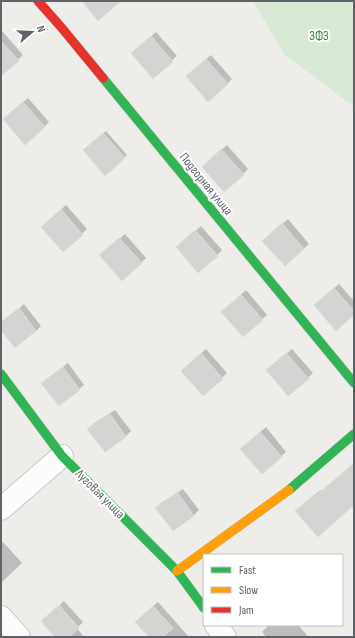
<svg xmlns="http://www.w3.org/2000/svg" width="355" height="638" font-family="'Sofia Sans Condensed',sans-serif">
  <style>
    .green { fill: #d8ead6 }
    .shadow { fill: #0003 }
    .building { fill: #d6d4d3; stroke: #dedcd9 }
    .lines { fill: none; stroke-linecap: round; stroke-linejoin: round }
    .street-casing { stroke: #c9c9ca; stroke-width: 24 }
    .fast-casing { stroke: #cacacb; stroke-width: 10 }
    .slow-casing { stroke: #cacacb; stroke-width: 10 }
    .jam-casing { stroke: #cacacb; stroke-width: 10 }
    .street { stroke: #fdfcfc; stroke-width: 22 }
    .fast { stroke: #30b455; stroke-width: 9 }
    .slow { stroke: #ff9f0a; stroke-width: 9 }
    .jam { stroke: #e5322d; stroke-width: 9 }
    .labels { text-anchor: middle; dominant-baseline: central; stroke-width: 4; stroke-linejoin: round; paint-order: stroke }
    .park-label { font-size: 13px; fill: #358136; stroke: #fff }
    .street-label { font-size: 13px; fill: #5f6368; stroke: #fff }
  </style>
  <rect width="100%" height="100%" fill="#efedea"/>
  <path class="green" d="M253,1H354V107L284,54Z"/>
  <path class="shadow" d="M2,31L23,55L1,75V32Z
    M156,32L177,56L153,77L137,49Z
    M211,55L232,79L227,84L192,71Z
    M28,98L49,122L44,127L9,114Z
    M106,131L127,155L124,158L87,148Z
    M227,145L248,169L243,174L208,162Z
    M66,205L87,229L63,251L47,222Z
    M288,219L309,244L285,265L268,236Z
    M201,226L222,250L217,255L182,243Z
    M125,234L146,258L141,263L106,250Z
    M339,284L354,301V314L320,300Z
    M246,290L267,315L262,319L227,307Z
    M24,304L41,326L36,331L1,328V323Z
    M206,349L227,373L203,395L187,366Z
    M292,349L313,373L289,395L273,366Z
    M68,363L84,385L79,389L48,379Z
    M115,410L131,431L126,436L105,451L88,429L93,424Z
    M266,427L286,452L262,473L247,444Z
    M354,463V504L301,506L321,490L322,491Z
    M183,489L199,510L194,515L173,530L156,508L161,503Z
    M3,542L22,563L1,583V544Z
    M64,601L83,622L77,628L84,637H57L47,617Z
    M158,602L189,637H150L141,617Z
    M269,625H298L307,635L305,636L306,637H266L262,632Z"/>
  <path class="building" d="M82,1H121L98,21Z
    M151,36L173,62L153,79L131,53Z
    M1,41L19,61L1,76Z
    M206,59L228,84L208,102L186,76Z
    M23,102L45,127L25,145L3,119Z
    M103,133L125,158L105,176L83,150Z
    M221,149L244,175L224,192L202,167Z
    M61,209L83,235L63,252L41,227Z
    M282,223L304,249L285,266L262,241Z
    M195,230L218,256L198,273L176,247Z
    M119,238L142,263L122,281L99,255Z
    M334,288L354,311V315L336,331L314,305Z
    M241,295L263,320L243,337L221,312Z
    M19,308L36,331L15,348L1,330V322Z
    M201,353L223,379L203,396L181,371Z
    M286,353L309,379L288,396L266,370Z
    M63,367L80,390L59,406L41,383Z
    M110,414L126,437L105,452L87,429Z
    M260,432L282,457L262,474L240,449Z
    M354,463V505L318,537L295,511L315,494L317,495Z
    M178,493L194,516L173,531L155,508Z
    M59,605L79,628L69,637H55L41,621Z
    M153,606L173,628L163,637H149L135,622Z"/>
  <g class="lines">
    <g class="street-casing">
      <path id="street" d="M1,509L62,456
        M1,617L19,637
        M216,625L225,637"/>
    </g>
    <g class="fast-casing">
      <path id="fast" d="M103,78L354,383
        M1,374L62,456L177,571L204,608
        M289,490L354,434"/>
    </g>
    <g class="slow-casing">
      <path id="slow" d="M177,571L289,490"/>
    </g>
    <g class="jam-casing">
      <path id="jam" d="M38,1L61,27L103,78"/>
    </g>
    <use href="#street" class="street"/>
    <use href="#fast" class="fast"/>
    <use href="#slow" class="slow"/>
    <use href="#jam" class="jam"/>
  </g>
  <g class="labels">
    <g class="park-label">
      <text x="319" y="36">ЗФЗ</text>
    </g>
    <g class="street-label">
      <text transform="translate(206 184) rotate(51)">Подгорная улица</text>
      <text transform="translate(100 494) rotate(45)">Луговая улица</text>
    </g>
  </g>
  <rect width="355" height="638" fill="none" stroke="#5f6368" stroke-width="4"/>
  <rect x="203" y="554" width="140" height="72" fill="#ffffff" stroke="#bfc1c3"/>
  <rect x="211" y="567" width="20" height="6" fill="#30b455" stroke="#bfc1c3"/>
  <text x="239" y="574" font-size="12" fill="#5f6368">Fast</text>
  <rect x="211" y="587" width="20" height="6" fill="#ff9f0a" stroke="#bfc1c3"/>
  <text x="239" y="594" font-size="12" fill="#5f6368">Slow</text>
  <rect x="211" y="607" width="20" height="6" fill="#e5322d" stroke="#bfc1c3"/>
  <text x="239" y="614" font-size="12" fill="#5f6368">Jam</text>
  <g transform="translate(32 32) rotate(71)" stroke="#ffffff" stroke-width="3" paint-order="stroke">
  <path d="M0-3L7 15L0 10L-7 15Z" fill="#5f6368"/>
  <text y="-6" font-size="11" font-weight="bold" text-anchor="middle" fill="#5f6368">N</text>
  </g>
</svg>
